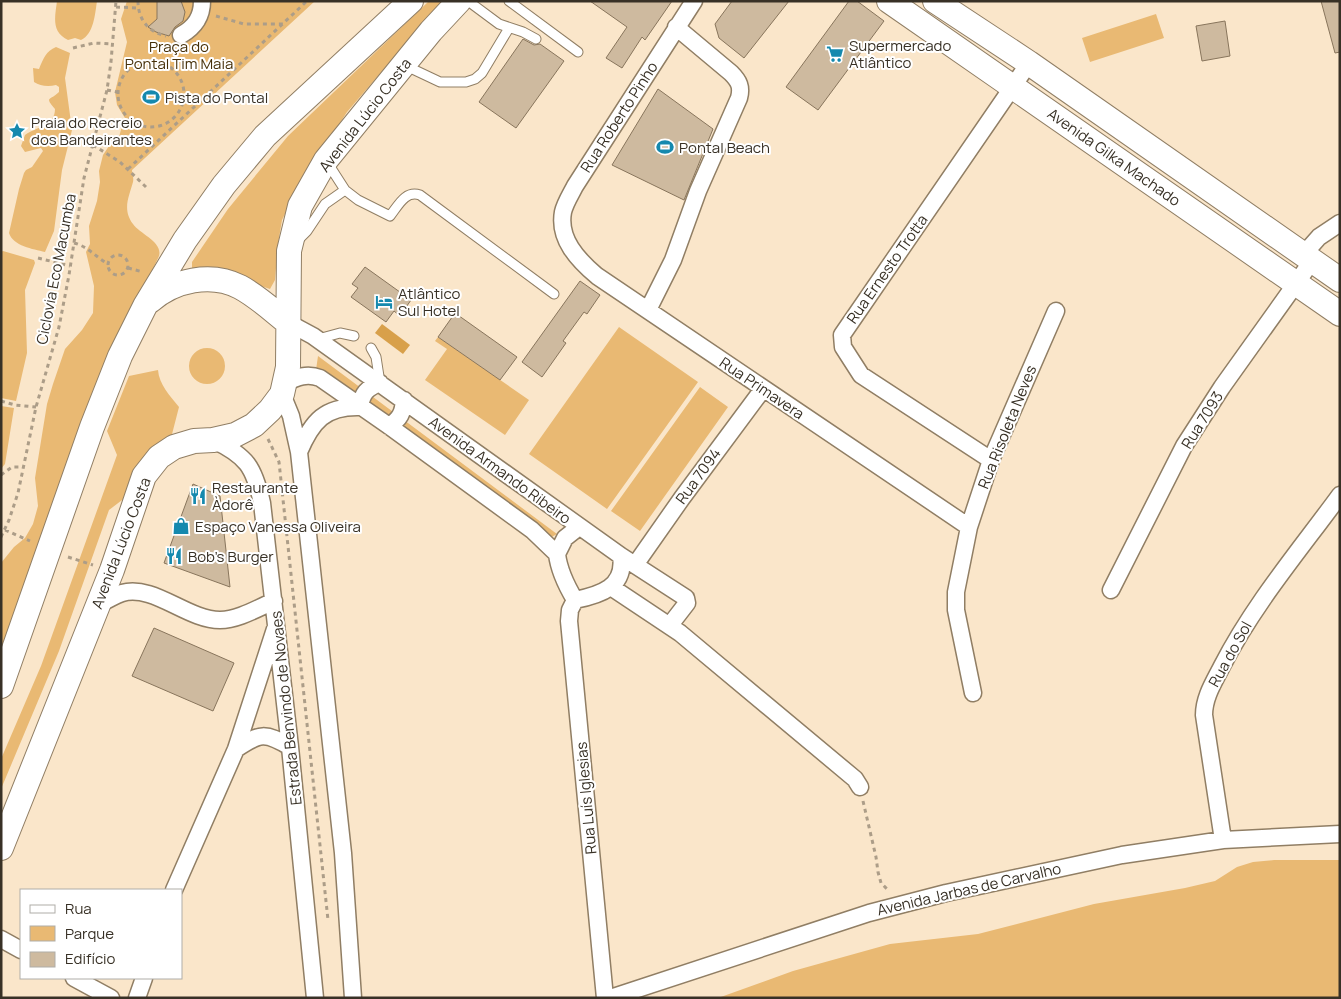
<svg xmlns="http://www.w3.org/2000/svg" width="1341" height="999" font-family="Manrope,sans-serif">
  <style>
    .green { fill: #e9b973 }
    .water { fill: #d8a04a }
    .building { fill: #ceba9f; stroke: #88755c }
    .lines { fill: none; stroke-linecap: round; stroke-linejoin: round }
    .lane-casing { stroke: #907e64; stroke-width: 11 }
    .street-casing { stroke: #907e64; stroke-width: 19 }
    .secondary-casing { stroke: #907e64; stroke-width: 26 }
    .path { stroke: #ac9d88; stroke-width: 3; stroke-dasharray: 4 4; stroke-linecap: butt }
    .lane { stroke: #fff; stroke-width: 9 }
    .street { stroke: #fff; stroke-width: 16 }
    .secondary { stroke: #fff; stroke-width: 24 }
    .labels { text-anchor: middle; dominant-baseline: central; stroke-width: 4; stroke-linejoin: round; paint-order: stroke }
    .poi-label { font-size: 15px; fill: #383126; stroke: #fff; text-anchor: start }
    .park-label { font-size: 15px; fill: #463009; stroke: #fff }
    .street-label { font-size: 15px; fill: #383126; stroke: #fff }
  </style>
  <rect width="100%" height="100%" fill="#fae6ca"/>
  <path class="green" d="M57,1H97C95,14 94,34 81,40L75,38L68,40C51,32 55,17 57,1Z
    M127,1H315L132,170C132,173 134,178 133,182C129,197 122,209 133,224C140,234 163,242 159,256L137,303L1,649V563L14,547L25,538L33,524L38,506L35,478L47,404L53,384L65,349L82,330L93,313L94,286L86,252L90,244L89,226L97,201L100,182L99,171L103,155L109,146L112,137H119L122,126L128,123L117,105L115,92L127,42L121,19Z
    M429,1H446L414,34L347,112L297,190L282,220L278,244L275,280L270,289L219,272L192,270V262L228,209L288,136Z
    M1156,14L1164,38L1090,62L1082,38Z
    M56,47L70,53L65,78L72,130L62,170L54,231L45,252C33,249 13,246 9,233L19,189L24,173L26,170L32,167L43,151L41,148L25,152L21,146L25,135C36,127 55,126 55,109C44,96 50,101 59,92V87L56,85C48,87 40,86 34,82L33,68L39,69C43,59 46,51 56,47Z
    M3,251L34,260L35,263L25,290L27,353L16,401L1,398V252Z
    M619,327L698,382L607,509L529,454Z
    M438,337L529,400L505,435L425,380L447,349L435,341Z
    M189 366a18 18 0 1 1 36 0a18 18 0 1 1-36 0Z
    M318,356L557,534L548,539L316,370Z
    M158,370C159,384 170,396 179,407L170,442L130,494L109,510L59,651L1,789V759L41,666L117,455L107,431L129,376Z
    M700,387L728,407L640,531L611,511Z
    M1,406L14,408L5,464L1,469Z
    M1274,860H1340V998H718L793,971L890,944L978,934L1094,904L1185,888L1215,881L1237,867L1253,862Z"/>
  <path class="water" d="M382,324L410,345L403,354L375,333Z"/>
  <path class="building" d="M157,1H181L185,12L183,21L175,27L169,36L156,32L148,27L157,19Z
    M590,1H672L645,40L642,37L622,68L606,58L627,27Z
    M732,1H789L744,58L719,38L715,24Z
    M849,1H857L884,21L818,110L786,87Z
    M1321,1H1340V52L1335,53Z
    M1225,21L1230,56L1202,61L1196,26Z
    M523,39L534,45L540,44L564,61L516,128L479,102Z
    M658,89L713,129L684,200L612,165Z
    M365,267L411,300L400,316L394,311L386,322L351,297L358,288L352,284Z
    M580,281L600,295L587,314L584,312L563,341L566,343L542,377L522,362Z
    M455,313L517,357L500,380L438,337Z
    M193,484L220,496L230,587L164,563Z
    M154,628L234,663L213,711L132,676Z"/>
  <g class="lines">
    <g class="lane-casing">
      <path id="lane" d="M468,1L499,24L523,32L536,39
        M509,1L578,52
        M404,65L440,82H466L475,79L482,73L509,28
        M327,162L345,190L358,200L390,216C398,206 405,190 420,195L554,294
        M298,240L307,231L325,204L345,190
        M318,339L340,333L354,336
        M371,348L376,357L380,383"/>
    </g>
    <g class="street-casing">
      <path id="street" d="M694,1L575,186C571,194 565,203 563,212C558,239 578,260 597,276L969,527
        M181,35C195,27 202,17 202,1
        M1303,255L1319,237L1340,223
        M648,310L673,260L698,191L739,98C742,87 739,81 731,73L676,27
        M287,322L313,336L621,556L686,598L687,603L670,625
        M285,383C297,377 307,373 320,378L389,426L532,530L557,554C559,571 566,585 575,600
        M282,394L291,416L299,452L343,853L353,998
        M389,426C400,419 403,413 404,400
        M213,440C247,456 254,467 262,503L290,747L315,998
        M299,452C312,421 325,406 360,407C362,393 367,388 380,383
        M991,460L861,375L843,347L842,335L1029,63
        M557,554L565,538L579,527
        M635,565L682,498L763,389
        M611,587L680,633L855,779L860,787
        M1111,590L1184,446L1222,387L1312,261
        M575,600L570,610L569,621L605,998
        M575,600C600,595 626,587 621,556
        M98,605C105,601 114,596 122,593C154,584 187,620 220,620C238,620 258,608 274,601
        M973,693L956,610V592L969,527L991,460L1056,311
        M236,749C260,733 265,732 290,747
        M1223,840L1204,715C1204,697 1214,682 1222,666C1254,604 1299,551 1340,495
        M174,890L236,749L275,629
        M1,939L21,950
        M74,978L111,998
        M137,998L144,978
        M610,998L869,913L946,893L1122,855L1223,840L1340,834"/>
    </g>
    <g class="secondary-casing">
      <path id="secondary" d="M889,1L1340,314
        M935,1L1029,63L1340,280
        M150,301C174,280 211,272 240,287C257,296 272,310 287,322
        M1,686L92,427L120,356L145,306L185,240L224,185L265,136L411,1
        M1,848L112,570L144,476L159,457L174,447L194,441L213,440L235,435L254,425L270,410L282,394L288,367L289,251L300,206L326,160L431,31L459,1"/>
    </g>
    <path class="path" d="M138,1C138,19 148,32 166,36
      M116,7L138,8
      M216,16L244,24H283
      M73,48L94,43L112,44
      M118 94a33 33 0 1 1 66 0a33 33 0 1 1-66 0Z
      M107,90L117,92
      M93,145L120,162L146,187
      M128,169L307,1
      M74,243C87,246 96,257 108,264
      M108 265a10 10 0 1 1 20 0a10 10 0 1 1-20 0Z
      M38,258L70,266
      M128,268L143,272
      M1,401L15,405L36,407
      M268,439L279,462L328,920
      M1,475L12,467H24
      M5,530L30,541
      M1,537L9,520L18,493L36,407L59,327L69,275L84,178L107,90L111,62L116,1
      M68,557L93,565
      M863,801L876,857L878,872L881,883L888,890"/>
    <use href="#lane" class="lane"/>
    <use href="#street" class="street"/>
    <use href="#secondary" class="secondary"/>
  </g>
  <defs>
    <g id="supermarket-bare" transform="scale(1.35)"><path d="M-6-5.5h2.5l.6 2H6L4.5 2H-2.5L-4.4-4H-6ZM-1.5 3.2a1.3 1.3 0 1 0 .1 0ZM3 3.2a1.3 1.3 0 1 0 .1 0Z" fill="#1589ae" stroke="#fff" stroke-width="2.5" paint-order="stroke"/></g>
    <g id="stadium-bare" transform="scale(1.35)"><path d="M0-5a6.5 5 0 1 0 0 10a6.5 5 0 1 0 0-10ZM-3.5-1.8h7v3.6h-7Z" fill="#1589ae" stroke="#fff" stroke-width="2.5" paint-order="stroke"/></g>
    <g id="sight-bare" transform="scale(1.35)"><path d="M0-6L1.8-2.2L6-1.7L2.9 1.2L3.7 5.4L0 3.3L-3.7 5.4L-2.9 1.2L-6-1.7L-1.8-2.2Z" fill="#1589ae" stroke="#fff" stroke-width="2.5" paint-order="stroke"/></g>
    <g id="hotel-bare" transform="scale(1.35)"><path d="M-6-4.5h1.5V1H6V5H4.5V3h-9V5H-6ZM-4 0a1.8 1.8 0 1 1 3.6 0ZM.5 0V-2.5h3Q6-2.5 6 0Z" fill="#1589ae" stroke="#fff" stroke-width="2.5" paint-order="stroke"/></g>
    <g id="restaurant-bare" transform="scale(1.35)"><path d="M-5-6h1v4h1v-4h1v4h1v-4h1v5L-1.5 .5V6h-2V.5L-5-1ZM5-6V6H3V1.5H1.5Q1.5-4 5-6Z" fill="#1589ae" stroke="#fff" stroke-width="2.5" paint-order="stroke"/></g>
    <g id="shop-bare" transform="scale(1.35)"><path d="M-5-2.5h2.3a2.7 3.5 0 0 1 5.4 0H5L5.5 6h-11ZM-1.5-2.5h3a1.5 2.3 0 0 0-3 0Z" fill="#1589ae" stroke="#fff" stroke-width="2.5" paint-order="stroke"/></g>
  </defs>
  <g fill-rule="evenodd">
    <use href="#supermarket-bare" x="835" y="54"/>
    <use href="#stadium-bare" x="151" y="97"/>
    <use href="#sight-bare" x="17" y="131"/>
    <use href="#stadium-bare" x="665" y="147"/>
    <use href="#hotel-bare" x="384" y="302"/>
    <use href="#restaurant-bare" x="198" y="496"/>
    <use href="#shop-bare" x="181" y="526"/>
    <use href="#restaurant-bare" x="174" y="556"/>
  </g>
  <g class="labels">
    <g class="poi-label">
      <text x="849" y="45">Supermercado<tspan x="849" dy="17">Atlântico</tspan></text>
      <text x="165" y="97">Pista do Pontal</text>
      <text x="31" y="122">Praia do Recreio<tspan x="31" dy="17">dos Bandeirantes</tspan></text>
      <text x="679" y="147">Pontal Beach</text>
      <text x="398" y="293">Atlântico<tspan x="398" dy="17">Sul Hotel</tspan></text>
      <text x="212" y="487">Restaurante<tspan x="212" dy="17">Àdorê</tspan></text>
      <text x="195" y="526">Espaço Vanessa Oliveira</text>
      <text x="188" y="556">Bob's Burger</text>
    </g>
    <g class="park-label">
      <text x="179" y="46">Praça do<tspan x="179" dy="17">Pontal Tim Maia</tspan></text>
    </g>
    <g class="street-label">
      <text transform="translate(365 115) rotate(-52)">Avenida Lúcio Costa</text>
      <text transform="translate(619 117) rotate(-57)">Rua Roberto Pinho</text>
      <text transform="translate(1114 157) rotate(35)">Avenida Gilka Machado</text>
      <text transform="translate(56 269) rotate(-79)">Ciclovia Eco Macumba</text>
      <text transform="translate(887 269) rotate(-55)">Rua Ernesto Trotta</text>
      <text transform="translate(762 388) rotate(34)">Rua Primavera</text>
      <text transform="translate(1202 420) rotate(-58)">Rua 7093</text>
      <text transform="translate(1007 427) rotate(-68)">Rua Risoleta Neves</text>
      <text transform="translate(500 470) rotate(36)">Avenida Armando Ribeiro</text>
      <text transform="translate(698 476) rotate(-54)">Rua 7094</text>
      <text transform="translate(121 543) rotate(-69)">Avenida Lúcio Costa</text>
      <text transform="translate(1230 654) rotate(-61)">Rua do Sol</text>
      <text transform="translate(286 708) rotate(-96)">Estrada Benvindo de Novaes</text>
      <text transform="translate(586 798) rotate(-95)">Rua Luís Iglesias</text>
      <text transform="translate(969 889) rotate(-13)">Avenida Jarbas de Carvalho</text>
    </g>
  </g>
  <rect width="1341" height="999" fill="none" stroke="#383126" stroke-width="5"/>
  <rect x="20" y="889" width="162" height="90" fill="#ffffff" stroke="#afada8"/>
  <rect x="30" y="905" width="25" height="8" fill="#ffffff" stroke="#afada8"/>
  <text x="65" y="914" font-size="15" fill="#383126">Rua</text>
  <rect x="30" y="926" width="25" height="15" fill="#e9b973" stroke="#afada8"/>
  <text x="65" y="939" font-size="15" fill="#383126">Parque</text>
  <rect x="30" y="952" width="25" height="15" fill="#ceba9f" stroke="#afada8"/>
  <text x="65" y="964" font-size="15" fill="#383126">Edifício</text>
</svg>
